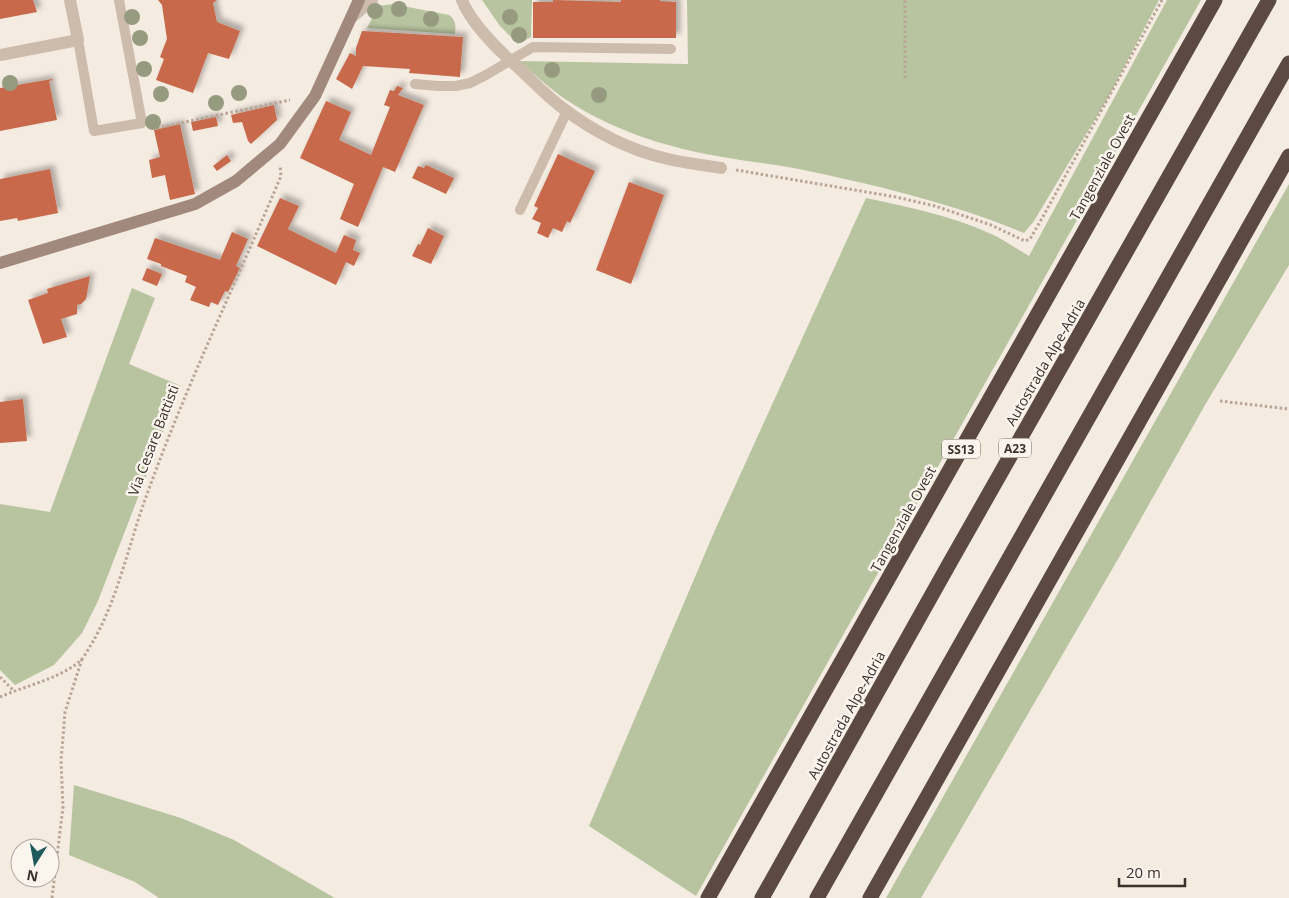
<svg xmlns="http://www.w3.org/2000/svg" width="1289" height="898" font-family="'Open Sans',sans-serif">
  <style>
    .green { fill: #b8c4a0 }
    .building { fill: #c8694b; filter: url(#shadow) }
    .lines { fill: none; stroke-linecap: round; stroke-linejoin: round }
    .path { stroke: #b9a596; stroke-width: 3; stroke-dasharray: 2.5 2.5; stroke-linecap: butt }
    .lane { stroke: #cdbbac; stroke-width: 10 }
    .street { stroke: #cdbbac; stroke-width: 12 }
    .secondary { stroke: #a18a7d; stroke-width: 12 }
    .highway { stroke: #5c4a42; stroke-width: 15 }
    .tree { fill: #969b7f }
    .labels { text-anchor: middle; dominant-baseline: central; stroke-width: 5; stroke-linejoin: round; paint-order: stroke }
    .shield { fill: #fbf5ee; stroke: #756b66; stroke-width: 1 }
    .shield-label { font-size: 12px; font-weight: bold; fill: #3b302b }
    .street-label { font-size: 14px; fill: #3b302b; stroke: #fbf5ee }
  </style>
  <defs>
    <filter id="shadow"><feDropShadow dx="4.5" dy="-4.5" stdDeviation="2.5" flood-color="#0004"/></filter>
  </defs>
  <rect width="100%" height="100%" fill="#f4ebe1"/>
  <path class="green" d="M482,0H532L531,37L518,44L500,26Z
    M687,0H1159L1109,96L1034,221L1024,233C952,203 876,185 799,169C772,164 744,161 717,156C664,147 610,129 565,99C549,88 534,74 519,61L688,64Z
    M1167,0H1201L696,896L589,826L715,530L866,198C907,207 950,215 989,233C1003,239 1015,248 1029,256Z
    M393,4L449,15C456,20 456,26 455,34L367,28L378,6Z
    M1289,184V265L1205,405L1121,554L921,898H886Z
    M132,288L155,298L129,364L181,386L98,601L82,633L54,665L15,685L0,670V504L50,512Z
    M74,785L181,818L234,840L335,898H159L135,882L69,855Z"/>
  <path class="building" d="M0,0H33L37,12L0,19Z
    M158,0H217L213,3L217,22L240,31L229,59L208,53L193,93L156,80L164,59L160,57L167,39L162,5Z
    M553,0L621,2V0H660V1L676,2V38H533V2H553Z
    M362,31L463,37L460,77L409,73L410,69L363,66L352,89L336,79L350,53L356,56V48Z
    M52,79L53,80L49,81L57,120L0,131V88Z
    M397,86L403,88L398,95L424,105L395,172L383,167L358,227L340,219L354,184L300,158L326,101L351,112L339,140L371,155L390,107L384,105L390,90L394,91Z
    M274,105L277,120L251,144L248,141L242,122L233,123L231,115Z
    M216,117L218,126L193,131L191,122Z
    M180,124L195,194L170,200L165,175L152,178L149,160L160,157L154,130Z
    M558,154L595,171L570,223L567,221L562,232L553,228L548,238L537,233L541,223L532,219L538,208L534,206Z
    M227,155L231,161L217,171L213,166Z
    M426,165L454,178L446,194L412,178L418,166L424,168Z
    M50,169L58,213L18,221L17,218L0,221V179Z
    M629,182L664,195L631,284L596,270Z
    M280,198L299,206L288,229L336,253L344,235L356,240L353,250L360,253L354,266L346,262L336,285L257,246Z
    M428,228L444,236L431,264L412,256L418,244L420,245Z
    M232,232L248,239L236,266L240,268L228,292L225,291L218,305L211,302L209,307L190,300L196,287L185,282L187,276L161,266V264L147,259L155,238L220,260Z
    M147,268L162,274L157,286L142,280Z
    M90,276L86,299L81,304L77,305V314L61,319L67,337L43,344L28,300L48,293L47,289Z
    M23,399L27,441L0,443V402Z"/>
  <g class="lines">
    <path class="path" d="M905,78V0
      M157,128L290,100
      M736,170L896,197L935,206L991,225L1025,241L1030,239L1040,222L1162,0
      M1220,401L1289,409
      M0,677L14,691
      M0,697C24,686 63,678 82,659C86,654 89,648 92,643C117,602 129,543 146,497C185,388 236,283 281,176L280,165
      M52,898L63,807L61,761L65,712L82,659"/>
    <path class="lane" d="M78,40L94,131L142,123L119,0
      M415,84L438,86H456L470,83L486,75L533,47L671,49
      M520,210L567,111"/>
    <path class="street" d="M462,0C470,21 495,47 512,62C528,76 542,92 560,106C591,130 628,150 668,159C685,163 703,165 721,168
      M351,18L372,0
      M0,55L78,40L70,0"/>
    <path class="secondary" d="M0,263L195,204L236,181L280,144L315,96L359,0"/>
    <path class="highway" d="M708,898L1215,0
      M762,898L948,566L1269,0
      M817,898L1289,63
      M870,898L1289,156"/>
  </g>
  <g class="tree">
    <circle cx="399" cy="9" r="8"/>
    <circle cx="375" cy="11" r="8"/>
    <circle cx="132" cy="17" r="8"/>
    <circle cx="510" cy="17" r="8"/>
    <circle cx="431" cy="19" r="8"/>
    <circle cx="519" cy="35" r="8"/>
    <circle cx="140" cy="38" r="8"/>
    <circle cx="144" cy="69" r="8"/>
    <circle cx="552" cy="70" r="8"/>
    <circle cx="10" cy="83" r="8"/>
    <circle cx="239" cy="93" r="8"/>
    <circle cx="161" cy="94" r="8"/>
    <circle cx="599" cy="95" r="8"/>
    <circle cx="216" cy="103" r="8"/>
    <circle cx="153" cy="122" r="8"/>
  </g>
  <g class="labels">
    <g class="shield">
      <rect x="999" y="438.5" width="32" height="19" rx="4"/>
      <rect x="942" y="439.5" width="38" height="19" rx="4"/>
    </g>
    <g class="shield-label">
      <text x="1015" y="448">A23</text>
      <text x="961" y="449">SS13</text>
    </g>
    <g class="street-label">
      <text transform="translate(1102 167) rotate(-61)">Tangenziale Ovest</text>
      <text transform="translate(1045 362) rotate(-60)">Autostrada Alpe-Adria</text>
      <text transform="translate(153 440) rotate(-69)">Via Cesare Battisti</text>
      <text transform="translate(903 519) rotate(-61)">Tangenziale Ovest</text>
      <text transform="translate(846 715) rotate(-61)">Autostrada Alpe-Adria</text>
    </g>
  </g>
  <g transform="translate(35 863) rotate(191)"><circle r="24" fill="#fbf5ee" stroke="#aea6a0"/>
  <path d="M0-4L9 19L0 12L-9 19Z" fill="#1f5a5e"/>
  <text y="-8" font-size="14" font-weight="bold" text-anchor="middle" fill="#3b302b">N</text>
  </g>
  <path d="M1119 878v8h66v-8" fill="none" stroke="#3b302b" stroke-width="2.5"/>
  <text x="1126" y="878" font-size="15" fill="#3b302b" stroke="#fbf5ee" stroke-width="4" paint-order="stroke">20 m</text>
</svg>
